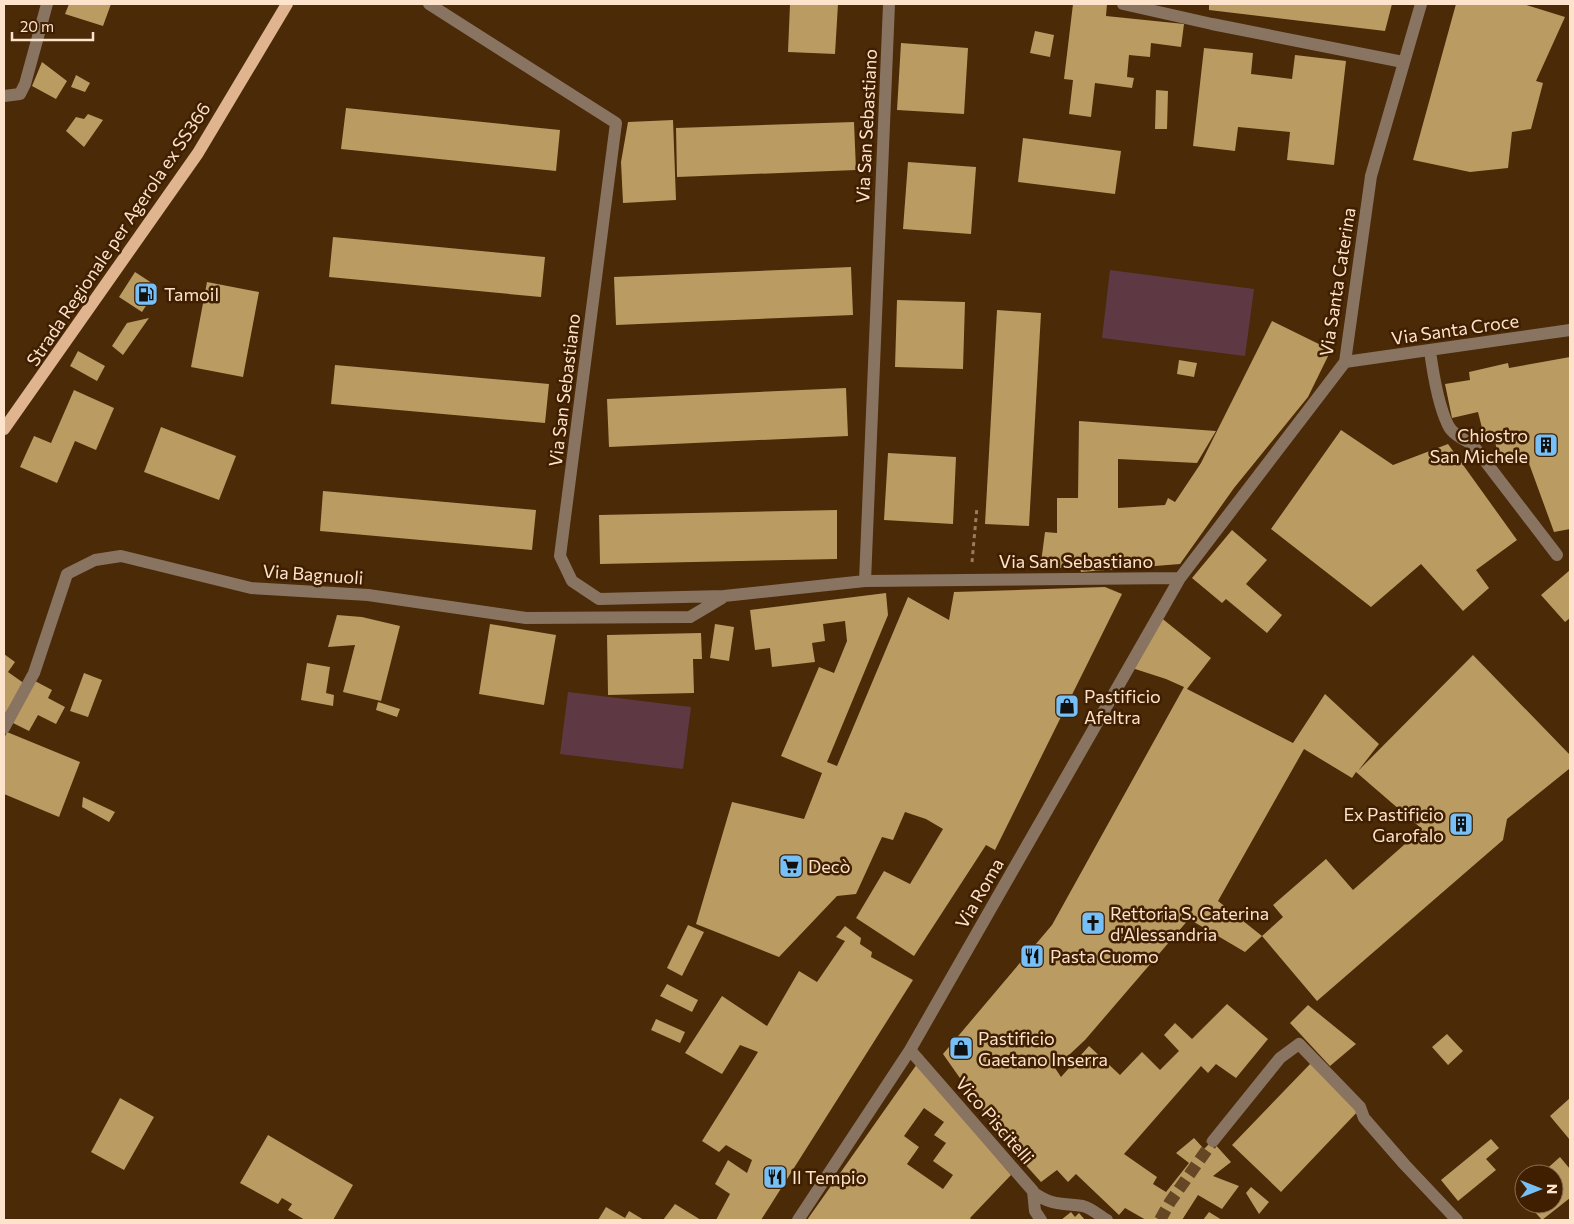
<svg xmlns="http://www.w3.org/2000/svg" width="1574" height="1224" font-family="Commissioner,sans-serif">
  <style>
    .green { fill: #5e3944 }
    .building { fill: #ba9b62; fill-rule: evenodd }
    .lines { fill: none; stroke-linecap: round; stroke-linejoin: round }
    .minor-tunnel { stroke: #654625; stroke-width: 12; stroke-dasharray: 12 6; stroke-linecap: butt }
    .path { stroke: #9a7d5f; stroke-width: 3; stroke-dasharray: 4 4; stroke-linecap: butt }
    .minor { stroke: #897462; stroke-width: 12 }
    .major { stroke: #dfb48f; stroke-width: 12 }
    .labels { text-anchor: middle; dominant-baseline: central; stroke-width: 5; stroke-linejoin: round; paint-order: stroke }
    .street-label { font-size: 18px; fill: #fde3cc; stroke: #3f1f00 }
    .poi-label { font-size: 18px; fill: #fde3cc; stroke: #3f1f00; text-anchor: start }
  </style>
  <rect width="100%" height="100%" fill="#4a2a07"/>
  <path class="green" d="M1110,270L1254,289L1245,356L1102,338Z
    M568,692L691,707L683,769L560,754Z"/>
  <path class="building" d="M69,4H111L103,26L65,14Z
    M790,4H838L835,54L788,52Z
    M1073,4H1107L1106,16L1184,24L1181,47L1151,43L1150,57L1129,55L1127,77L1134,78L1132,88L1095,83L1091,117L1069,114L1073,80L1064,79Z
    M1209,4H1392L1385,31L1209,10Z
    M1456,4H1523L1565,17L1536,81L1543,83L1531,129L1512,132L1508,168L1470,172L1413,160Z
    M1035,31L1054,35L1050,57L1030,53Z
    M901,43L968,48L964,114L897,110Z
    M1204,48L1253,53L1251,74L1292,79L1295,55L1346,61L1334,165L1287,160L1290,132L1238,127L1235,151L1193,146Z
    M42,62L67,81L56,99L32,86Z
    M76,75L90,83L85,92L71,87Z
    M1156,90L1168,91L1167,129H1155Z
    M346,108L560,130L556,171L341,149Z
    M88,114L103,120L84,147L66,131L76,117L84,119Z
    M673,120L676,200L623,203L621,162L628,122Z
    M854,122L856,170L677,177L676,128Z
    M1023,138L1121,151L1115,194L1018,182Z
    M908,162L976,167L971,234L903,229Z
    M333,237L545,257L541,297L329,277Z
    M851,267L853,315L616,325L614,277Z
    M135,272L158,287L142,312L119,297Z
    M207,282L259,292L243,377L191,367Z
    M897,300L965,302L963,369L895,367Z
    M997,310L1041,313L1029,526L985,524Z
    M149,318L123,355L112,346L127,323Z
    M1272,321L1331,350L1308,397L1234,488L1180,564L1081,572L1079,566L1040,570L1045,532L1057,533V498H1078L1079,421L1216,431L1197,463L1118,459V508L1165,505L1168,498L1175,502L1201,463Z
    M78,351L105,366L97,381L70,366Z
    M1570,357V529L1554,532L1527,458L1501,465L1494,438L1485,440L1478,412L1452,418L1445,384L1470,380L1469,372L1508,363L1509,368Z
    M1179,360L1197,363L1194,377L1177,374Z
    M335,365L549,384L545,423L331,404Z
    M846,388L848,436L609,447L607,399Z
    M74,390L114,408L96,450L75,441L57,483L20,467L34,436L51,443Z
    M161,427L236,456L219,500L144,472Z
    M1341,430L1393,465L1448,444L1517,540L1476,570L1489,588L1463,611L1421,564L1371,607L1271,529Z
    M888,453L956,457L953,524L884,520Z
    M323,491L536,510L532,550L320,531Z
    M837,510V559L600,564L599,515Z
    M1232,530L1267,560L1246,584L1282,615L1267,633L1226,599L1222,603L1192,578Z
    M1570,570V618L1565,622L1541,595Z
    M1105,587L1122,594L995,850L986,845L914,956L856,918L884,871L910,884L943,829L926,819L905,812L893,840L882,837L856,894L837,896L779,957L696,924L732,802L804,819L822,773L781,756L819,667L834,673L847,641L845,621L823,624L825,641L812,643L815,662L772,667L770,648L755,650L750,610L886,593L888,615L827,762L837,766L908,597L949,620L954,592Z
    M337,615L362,617L400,626L381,701L343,692L355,645L328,647Z
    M1159,616L1211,658L1187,689L1293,743L1325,694L1379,744L1358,771L1473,655L1570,755L1569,769L1507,819L1503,840L1317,1001L1262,936L1283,917L1273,905L1326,859L1353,890L1422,829L1356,772L1352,778L1304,749L1218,901L1262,936L1245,952L1189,919L1085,1040L1055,1068L1061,1077L1089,1046L1120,1075L1142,1052L1160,1070L1179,1051L1164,1035L1175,1023L1192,1039L1227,1004L1268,1039L1236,1078L1216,1064L1208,1073L1201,1066L1124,1154L1157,1177L1153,1184L1166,1192L1189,1163L1176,1153L1194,1138L1204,1149L1212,1141L1231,1162L1213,1176L1239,1186L1222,1209L1198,1195L1182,1220H1146L1125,1208L1119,1215L1076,1174L1068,1182L1057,1170L1041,1182L1005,1142L943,1054L1052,925L1184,687L1166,679L1132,668Z
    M490,624L556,635L544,705L479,694Z
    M715,624L734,627L729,661L710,658Z
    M701,633L702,659H693L694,693L608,695L607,635Z
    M4,654L15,662L8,672L25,684L4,715Z
    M307,663L330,667L326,693L334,695L333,706L301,700Z
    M84,673L102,680L88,717L70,711Z
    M35,681L52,690L48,698L65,707L56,724L38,715L29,731L13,723Z
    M378,702L400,709L397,717L376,710Z
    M7,732L80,762L59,817L4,794V738Z
    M83,797L115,812L109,822L82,807Z
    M688,925L704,932L682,976L667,968Z
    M845,926L861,938L860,944L872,952L871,957L913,980L761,1220H716L730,1194L715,1184L728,1160L747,1173L752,1160L726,1145L719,1152L702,1141L758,1052L740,1045L722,1074L685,1053L722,996L767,1026L799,971L817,982L845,941L836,937Z
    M667,984L698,1000L692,1012L660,996Z
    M1308,1005L1356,1044L1330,1066L1290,1023Z
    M656,1019L685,1032L680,1043L651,1030Z
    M1447,1034L1463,1051L1448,1065L1432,1047Z
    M1311,1063L1360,1109L1281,1192L1232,1145Z
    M917,1064L1011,1175L970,1218L972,1220H807ZM924,1108L944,1122L934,1135L946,1143L933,1161L953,1175L943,1189L907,1164L919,1147L904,1136Z
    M120,1098L154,1117L124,1170L91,1152Z
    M1570,1098V1140L1550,1116Z
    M268,1135L353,1185L333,1220H305L288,1210L292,1204L282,1198L278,1204L240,1183Z
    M1491,1139L1499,1148L1486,1159L1496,1170L1458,1201L1441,1180Z
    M1560,1157L1570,1169V1198L1542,1220L1528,1204H1554V1174H1541Z
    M1251,1187L1269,1202L1259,1214L1246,1193Z
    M675,1204L701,1220H663Z
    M606,1207L625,1218L629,1211L644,1220H598Z
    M1071,1212L1075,1217L1079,1213L1085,1220H1061Z
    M1209,1212L1222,1220H1203Z"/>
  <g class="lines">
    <path class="minor-tunnel" d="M1160,1220L1170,1202L1213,1141"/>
    <path class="path" d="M972,562L977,507"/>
    <path class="minor" d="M429,4L616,123L560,556L572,581L599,599L724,596L865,581L1180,578
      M1123,4L1212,24L1403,62
      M4,96L20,94L25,84L47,4
      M1430,351C1433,373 1438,405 1448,425C1452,434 1463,439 1472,444L1557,555
      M1345,362L1570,330
      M865,581L889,4
      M4,728L34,673L67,574L95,560L121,556L251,588L368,595L526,618L690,617L722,598
      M910,1050L1033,1191L1035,1211L1041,1220
      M1213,1141L1280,1058L1299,1044L1360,1107L1364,1118L1405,1165L1457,1220
      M1034,1193C1053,1206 1061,1203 1083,1206C1091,1208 1100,1216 1107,1220
      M798,1220L910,1050L1180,578L1345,362L1371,176L1421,4"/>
    <path class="major" d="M4,429L198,153L287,4"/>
  </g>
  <defs>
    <g id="fuel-square" transform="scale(1.25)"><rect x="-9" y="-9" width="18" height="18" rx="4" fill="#76c0f7" stroke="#3f1f00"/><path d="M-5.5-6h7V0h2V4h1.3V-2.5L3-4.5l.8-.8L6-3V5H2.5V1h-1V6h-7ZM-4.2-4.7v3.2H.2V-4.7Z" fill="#111"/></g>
    <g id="building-square" transform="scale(1.25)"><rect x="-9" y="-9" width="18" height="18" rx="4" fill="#76c0f7" stroke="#3f1f00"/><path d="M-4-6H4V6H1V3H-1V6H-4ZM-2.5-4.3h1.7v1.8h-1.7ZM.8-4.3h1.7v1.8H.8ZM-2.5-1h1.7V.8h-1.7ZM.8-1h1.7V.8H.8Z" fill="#111"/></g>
    <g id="shop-square" transform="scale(1.25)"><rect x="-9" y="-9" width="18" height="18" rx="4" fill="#76c0f7" stroke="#3f1f00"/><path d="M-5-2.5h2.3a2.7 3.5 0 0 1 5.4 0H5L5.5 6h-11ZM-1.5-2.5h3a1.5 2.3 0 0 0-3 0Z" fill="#111"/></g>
    <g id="supermarket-square" transform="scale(1.25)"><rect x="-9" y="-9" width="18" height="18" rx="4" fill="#76c0f7" stroke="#3f1f00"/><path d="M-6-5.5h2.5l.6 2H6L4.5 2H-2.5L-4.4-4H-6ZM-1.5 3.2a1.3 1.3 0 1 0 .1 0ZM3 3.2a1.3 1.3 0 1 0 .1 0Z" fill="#111"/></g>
    <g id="church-square" transform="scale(1.25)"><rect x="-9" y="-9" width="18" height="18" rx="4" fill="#76c0f7" stroke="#3f1f00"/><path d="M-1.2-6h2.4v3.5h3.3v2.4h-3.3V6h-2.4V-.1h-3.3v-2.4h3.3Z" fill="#111"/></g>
    <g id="restaurant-square" transform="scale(1.25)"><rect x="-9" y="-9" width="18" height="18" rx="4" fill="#76c0f7" stroke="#3f1f00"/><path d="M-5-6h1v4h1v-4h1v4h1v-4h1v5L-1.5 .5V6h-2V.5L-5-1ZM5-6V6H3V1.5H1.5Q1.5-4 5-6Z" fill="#111"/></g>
  </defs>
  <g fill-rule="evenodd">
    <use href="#fuel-square" x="146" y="294"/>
    <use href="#building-square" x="1546" y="445"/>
    <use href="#shop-square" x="1067" y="706"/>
    <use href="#building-square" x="1461" y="824"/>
    <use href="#supermarket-square" x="791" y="866"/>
    <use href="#church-square" x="1093" y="923"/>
    <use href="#restaurant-square" x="1032" y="956"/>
    <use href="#shop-square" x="961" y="1048"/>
    <use href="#restaurant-square" x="775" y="1177"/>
  </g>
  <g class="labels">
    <g class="street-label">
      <text transform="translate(866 126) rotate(-87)">Via San Sebastiano</text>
      <text transform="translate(118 234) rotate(-56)">Strada Regionale per Agerola ex SS366</text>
      <text transform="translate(1337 282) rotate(-81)">Via Santa Caterina</text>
      <text transform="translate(1455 329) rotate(-8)">Via Santa Croce</text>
      <text transform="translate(564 390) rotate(-83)">Via San Sebastiano</text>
      <text x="1076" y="561">Via San Sebastiano</text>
      <text transform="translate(313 574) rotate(4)">Via Bagnuoli</text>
      <text transform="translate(979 893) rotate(-60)">Via Roma</text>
      <text transform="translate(995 1120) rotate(49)">Vico Piscitelli</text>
    </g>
    <g class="poi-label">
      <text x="164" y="294">Tamoil</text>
      <text x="1528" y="435" text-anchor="end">Chiostro<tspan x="1528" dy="21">San Michele</tspan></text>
      <text x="1084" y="696">Pastificio<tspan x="1084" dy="21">Afeltra</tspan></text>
      <text x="1444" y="814" text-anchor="end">Ex Pastificio<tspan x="1444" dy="21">Garofalo</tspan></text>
      <text x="808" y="866">Decò</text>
      <text x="1110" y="913">Rettoria S. Caterina<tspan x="1110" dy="21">d'Alessandria</tspan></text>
      <text x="1050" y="956">Pasta Cuomo</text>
      <text x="978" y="1038">Pastificio<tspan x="978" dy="21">Gaetano Inserra</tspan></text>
      <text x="792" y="1177">Il Tempio</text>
    </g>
  </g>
  <rect width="1574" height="1224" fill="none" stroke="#fde3cc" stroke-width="10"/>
  <g transform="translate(1539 1189) rotate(90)"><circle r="24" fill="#3f1f00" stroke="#8b6d52"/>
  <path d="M0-4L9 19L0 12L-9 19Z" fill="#76c0f7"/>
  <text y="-8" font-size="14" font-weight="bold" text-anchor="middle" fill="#fde3cc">N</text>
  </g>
  <path d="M12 32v8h81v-8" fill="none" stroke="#fde3cc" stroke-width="2.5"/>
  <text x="20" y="32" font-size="15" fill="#fde3cc" stroke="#3f1f00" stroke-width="4" paint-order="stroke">20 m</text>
</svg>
